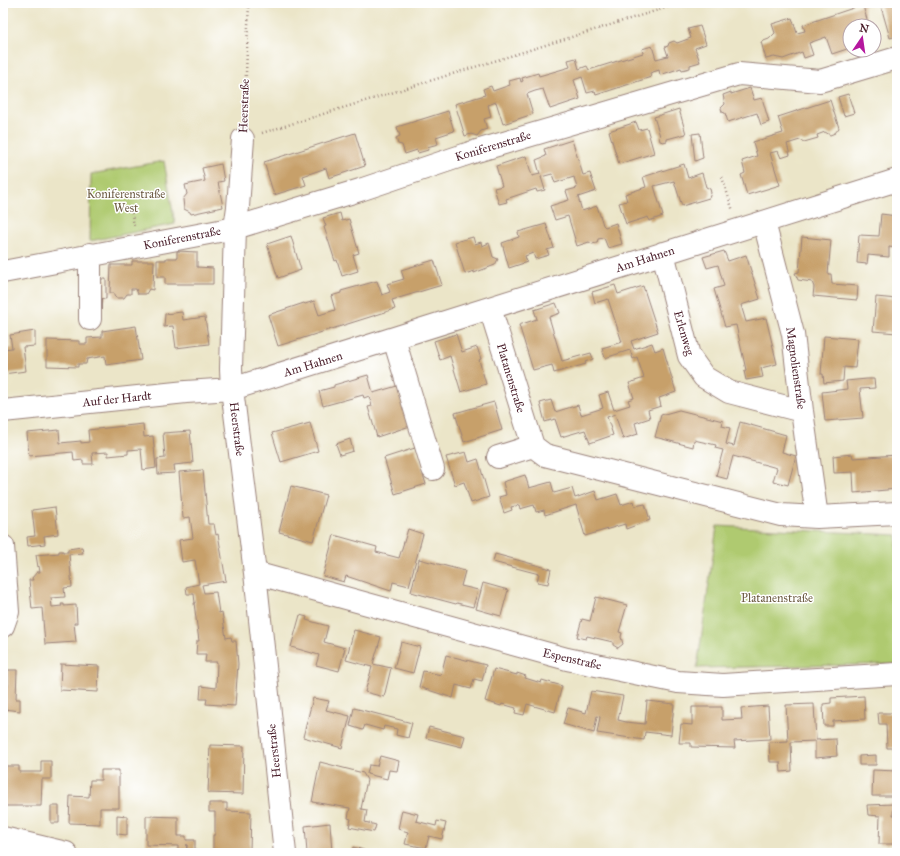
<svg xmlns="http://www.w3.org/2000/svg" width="900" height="856" font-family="'IM FELL Great Primer',serif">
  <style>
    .green { fill: #afca70; stroke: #7c744e }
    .building { fill: #c7a06a }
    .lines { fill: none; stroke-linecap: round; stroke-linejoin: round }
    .minor-casing { stroke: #9a827a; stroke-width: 24 }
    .path { stroke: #9a827a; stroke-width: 2.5; stroke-dasharray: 1 3; stroke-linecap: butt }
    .minor { stroke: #fff; stroke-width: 22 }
    .labels { text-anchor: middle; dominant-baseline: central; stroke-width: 3; stroke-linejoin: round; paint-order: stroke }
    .street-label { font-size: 12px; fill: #4a1f2b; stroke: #fff }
    .park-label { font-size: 12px; fill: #6d5b43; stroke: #fff }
  </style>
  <rect width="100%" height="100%" fill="#fff"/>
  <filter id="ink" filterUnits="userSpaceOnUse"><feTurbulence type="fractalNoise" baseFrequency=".025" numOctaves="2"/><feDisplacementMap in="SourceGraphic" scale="8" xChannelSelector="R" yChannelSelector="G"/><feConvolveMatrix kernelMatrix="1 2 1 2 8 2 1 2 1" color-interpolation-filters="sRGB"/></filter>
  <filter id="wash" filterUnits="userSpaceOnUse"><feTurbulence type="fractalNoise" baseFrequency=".012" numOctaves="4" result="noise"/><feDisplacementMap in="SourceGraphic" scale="16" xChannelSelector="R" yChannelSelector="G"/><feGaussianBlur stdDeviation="0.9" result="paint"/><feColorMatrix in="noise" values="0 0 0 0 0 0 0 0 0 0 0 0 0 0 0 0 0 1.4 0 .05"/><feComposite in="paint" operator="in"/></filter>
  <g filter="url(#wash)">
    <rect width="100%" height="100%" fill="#ebe5c8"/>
    <path class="green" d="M164,161L175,224L90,241L91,174Z
      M717,526L897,535V664L697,668Z"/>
    <g id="blocks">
      <path class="building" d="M861,3H870L863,6L869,26H850V48L832,54L826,37L809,43L813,55L804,58L802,52L783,59L774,57L766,59L761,42L769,39L775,33L772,24L792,18L797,33L805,31L803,25L862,5Z
        M880,3H897V36L890,38Z
        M700,26L706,44L695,48L700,62L690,65V68L682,70L681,68L660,75L659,70L650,73L651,77L596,95L595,91L587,93L582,77L574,80L580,99L550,109L543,89L535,91L527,94L533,114L503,124L496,102L488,105L491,117L484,119L487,129L481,131L477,136L471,134L465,136L455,104L485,95L483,89L491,86L493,91L510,85L509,81L520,78L521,82L523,81L522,78L538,73L539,76L570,67L568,60L576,58L579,69L587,66L589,70L643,53L642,49L652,46L656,59L668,56L665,47L668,46L669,43L674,41L677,43L691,38L688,29Z
        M750,88L754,100L762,98L769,122L761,125L757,113L728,122L725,113L722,112L721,108L725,104L723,95L731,92V94Z
        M848,94L854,113L844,116L838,97Z
        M830,100L839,128L835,133L830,135L825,132L817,135L818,138L804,142L800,140L787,144L790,155L781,158L778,151L770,153L780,185L747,195L741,175L745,173L742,161L757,156L753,142L783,133L778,117Z
        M679,109L686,134L667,139V141L663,142L660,141L659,137L660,136L654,117Z
        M448,111L454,131L436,137L438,144L427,147L428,150L418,153L417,150L405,154L402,145L398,144L396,138L400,136L397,127Z
        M636,122L639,130L647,128L654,153L619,164L609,131Z
        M355,133L365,166L329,178L326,168L303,176L306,185L274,195L264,162Z
        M700,133L703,158L695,161L692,134Z
        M572,140L583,175L590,173L596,191L578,197L582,211L597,206L603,225L605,227L616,223L622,244L608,248L604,238L598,239L597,243L592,244L589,242L577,246L568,216L555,220L550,206L569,200L566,191L577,188L574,177L555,183L552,174L541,177L545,190L537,192L536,189L506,199L507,202L499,204L494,188L502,186L496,166L526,156L532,176L540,174L536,160L546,156L544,149Z
        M221,164L224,181L218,182L223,207L191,214L190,212L184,209L183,199L187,194L185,185L205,181L202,168Z
        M684,164L688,178L702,173L706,187L710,189L711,193L709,198L682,206L674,181L654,186L663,216L649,221L648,217L626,224L619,203L627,201L625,194L646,187L643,177Z
        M340,213L342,221L349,219L359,253L353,255L358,271L342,276L337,260L335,261L324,227L326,226L323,218Z
        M881,214L897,216V248L889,247V257L868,255L867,264L857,263L859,235L879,236Z
        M546,224L554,248L547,250L549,255L535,259L533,253L525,256L527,262L509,268L502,243L519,237L518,232Z
        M291,236L301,270L278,278L267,244Z
        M473,237L475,244L481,242L482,246L489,243L493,257L498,259L495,265L474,273V271L465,274L455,242Z
        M802,237L831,240L828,274H831L832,284L858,286L857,300L813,296L814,287L812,282L798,280L795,273L799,272Z
        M177,251L197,252V267L213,268V284H165V277H157V260H166V258H177Z
        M724,251L728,261L746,255L760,299L741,305L746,322L766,318L777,364L761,368L763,377L746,380L744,371L746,370L736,325L725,327L714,289L724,286L718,265L707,268L703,257Z
        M434,260L442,285L392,300L395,309L278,346L268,315L304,303L305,304L314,301L319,315L335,310L331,296L341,293V291L377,281L382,295L390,292L387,284L404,279L401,270Z
        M132,261H154L153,290L149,289L146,294H138L136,289H131V294H127L124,298H116L114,296V293H110L111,265H132Z
        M98,279H106V299L97,298Z
        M615,285L618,294L643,286L658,332L631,341L634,349L652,343L655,351L663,348L676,392L659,398L661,406L648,410L650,418L635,423L638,434L623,439L615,414L607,417L613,435L590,443L585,430L561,437L555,419L545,422L540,403L551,400L555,412L578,405L581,415L603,408L599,395L608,392L614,410L630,405L628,400L634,398L629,383L644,378L637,357L633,359L630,350L605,358L602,348L622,342L608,299L595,303L592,292Z
        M876,297L897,299V333L873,331Z
        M556,303L560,313L549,317L562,361L591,353L593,359L585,362L586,364L554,373L552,365L533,370L519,325L537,319L534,310Z
        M182,312L183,320L205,317L209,344L176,348L173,326L164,327L165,314Z
        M136,326L141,360L106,365L105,356L87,359L86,364H78V367L47,366V340L79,341V344H87V338L102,337V331Z
        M35,331V346L23,347L26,371L3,374V349L12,348L10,335Z
        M456,334L462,352L477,347L481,359L479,360L486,384L461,392L450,356L440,360L434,341Z
        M824,336L858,339L855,368L844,367L843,381L824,383L823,374H821Z
        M368,375L373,393L397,386L410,426L377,437L368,407L372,406L369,396L364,398L363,395L323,406L319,391L334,387V385Z
        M867,379H874L875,388L860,389L863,418L825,421L822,392L847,389L846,381Z
        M494,402L502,430L464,442L455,413Z
        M679,410L723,421L722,426L730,428L726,444L734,446L740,422L786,435L782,452L796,456L788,485L773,481L777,468L733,456L727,479L716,476L723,450L715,448L716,445L694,440L693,447L655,437L661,415Z
        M310,423L318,451L281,462L272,433Z
        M143,424L144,437L153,436L156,468L143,470L141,449L128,450V454L108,456V452L92,453L93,464H83V460L74,461L73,452L29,456L27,433L59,430L60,443L81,441V443L89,442L88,430Z
        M190,431L193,463L174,465L175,473L158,474L157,459L165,458L163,433Z
        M350,439L353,451L340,455L336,444Z
        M415,448L425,474L423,475L426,484L395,494L384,458Z
        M466,452L469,462L478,459L489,497L471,503L464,482L455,485L446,457Z
        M852,454L853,458L897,455V489L854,493L853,472L834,473L833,456Z
        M203,470L208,524H214L216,535L218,534L226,581L202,585L204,593L216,592L219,613L222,612L226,638L231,637L232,641H236L238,664L235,706L206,704L207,699H200L201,686L216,688L217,662H205L206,654H196L197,641H199L194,603H195L194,594H187L186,587L199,584L195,560L182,562L179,540L193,538L190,517L183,518L179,472Z
        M525,475L529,488L551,482L554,493L572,488L575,498L595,491L598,500L617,494L621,505L634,501L635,506L645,504L650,520L626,529L625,524L585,536L576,505L545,515L544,510L536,512L534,505L520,509L519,505L511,507L512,510L504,513L499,497L506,495L503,482Z
        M291,486L326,495L313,541L279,532Z
        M55,507L58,534L44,536L45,544L28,546L27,537L35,536L32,510Z
        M408,529L423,534L409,586L393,582L391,591L346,576L344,582L323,576L334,535L377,547L376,552L399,558Z
        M82,547L83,553L69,554L72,587L64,588L65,597L51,598L52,607L62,606L61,604H64V606L76,605L77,623H74L76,642L45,644L42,608L32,609L29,580H33L32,578L37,572H40L39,566L38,567L36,555L59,553V551H63V552H68V549Z
        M495,554L551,569L548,584L537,582L539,574L493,562Z
        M419,559L465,571L461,586L478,590L473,607L457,603L456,604L411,592Z
        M483,583L508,590L501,616L476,609Z
        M596,597L627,605L619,632L622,633L621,637L623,644L618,648L613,645V642L587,636L586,639L577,637L582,619L590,621Z
        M300,615L307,617L306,620L328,626L324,642L345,648L339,671L316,665L319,655L291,647Z
        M354,630L381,637L373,664L391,668L384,697L365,692L372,667L346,660Z
        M401,642L420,647L413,673L394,668Z
        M446,655L486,665L482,681L474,679L471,689L456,685L453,698L419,687L423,671L441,675Z
        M61,664L99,666L98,692L60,690Z
        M494,669L517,675V673L526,676L525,678L541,683L542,680L562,686L555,712L527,704L524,715L515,713L516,708L502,704L501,706L485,701Z
        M8,670H17L16,699H20V711L3,709V686H8Z
        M591,691L623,696L618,720L626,722L645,724L647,701L674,704L671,735L645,732L644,740L597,733L600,717L597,716L594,733L563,724L568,708L586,713Z
        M864,696L865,719L833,721V726H824L823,704L831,703V698Z
        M313,698L329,701L326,710L350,716L342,748L303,737Z
        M814,704L816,740L836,739L837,756L815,758V741L791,742L792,771L781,772L780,762H770L769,742L788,741L786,705Z
        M768,706L770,739L734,741L735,748L691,747V743H679L681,724L692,725V707H722V720L742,719L741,708Z
        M354,708L412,723L408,738L396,735L397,729L384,726L383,730L365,725L363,730L350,726Z
        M878,713H896L897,748H887L886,724H879Z
        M429,727L465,736L462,747L426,738Z
        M210,745L244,746L243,794L208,793Z
        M876,755V765H859V756Z
        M380,756L399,761L397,771L389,770L387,779L367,774L369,765L377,766Z
        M41,761H51V779H42L41,806H3V766H19V772H41Z
        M320,762L363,773L367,780L361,809L367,810L365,822L376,825L374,832L349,827L351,819L348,818L350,808L312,802Z
        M101,770H119V808H100V824L69,823L70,796L89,797L90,780H101Z
        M873,770L897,771V796H872Z
        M209,803H227V811L251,812L250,851H213V835H215V812H209Z
        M894,804L893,815H897V844H879L880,816L868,815L867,805Z
        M51,806H59V823H51Z
        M402,810L418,814L416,821L436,826L437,821L446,823L442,839L429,836L426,848L405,844L408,832L398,829Z
        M117,815L127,816V835L117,834Z
        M146,816L178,817V836H186V840H195V853H187V844L186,852H178V846L146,845Z
        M330,823L332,853H307L305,826Z
        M353,847L364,850V853H352Z"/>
    </g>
  </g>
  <g filter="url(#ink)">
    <use href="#blocks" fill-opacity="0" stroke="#9a827a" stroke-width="1"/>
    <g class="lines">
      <g class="minor-casing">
        <path id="minor" d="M243,139L238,207L235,228L231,369L232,389L255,573L285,853
          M764,222L793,334L802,411L817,517
          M663,253L689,356L704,377L729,392L802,411
          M3,272L235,228L360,190L470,153L739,74L820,81L897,58
          M490,308L533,446L545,455L781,515L817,517L897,513
          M90,319V254
          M394,339L433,469
          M3,411L186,392L232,389L897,180
          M498,457L533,446
          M3,546L8,612L3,626
          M255,573L567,659L678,682L723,685L897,674
          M3,838L66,853"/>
      </g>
      <path class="path" d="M244,120L249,3
        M262,133L681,3
        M722,177L733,211
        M131,209L134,226"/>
      <use href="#minor" class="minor"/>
    </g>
  </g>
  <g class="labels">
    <g class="street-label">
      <text transform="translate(244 106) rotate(-88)">Heerstraße</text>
      <text transform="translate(493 146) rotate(-17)">Koniferenstraße</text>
      <text transform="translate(182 238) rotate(-11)">Koniferenstraße</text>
      <text transform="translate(645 259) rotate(-18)">Am Hahnen</text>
      <text transform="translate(684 333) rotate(74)">Erlenweg</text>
      <text transform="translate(313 364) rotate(-17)">Am Hahnen</text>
      <text transform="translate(796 368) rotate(82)">Magnolienstraße</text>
      <text transform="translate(511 378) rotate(73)">Platanenstraße</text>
      <text transform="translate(117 399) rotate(-6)">Auf der Hardt</text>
      <text transform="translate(237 429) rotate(83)">Heerstraße</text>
      <text transform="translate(572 659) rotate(13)">Espenstraße</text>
      <text transform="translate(274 751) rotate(-96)">Heerstraße</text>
    </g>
    <g class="park-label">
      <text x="126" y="194">Koniferenstraße<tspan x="126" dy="14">West</tspan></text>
      <text x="777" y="598">Platanenstraße</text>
    </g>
  </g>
  <rect width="900" height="856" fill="none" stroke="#fff" stroke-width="16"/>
  <g transform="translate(862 38) rotate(13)"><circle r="19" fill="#ffffff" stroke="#b7a5aa"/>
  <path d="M0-3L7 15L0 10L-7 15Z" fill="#b5179e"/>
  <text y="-6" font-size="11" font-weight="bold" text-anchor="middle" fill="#4a1f2b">N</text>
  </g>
</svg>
